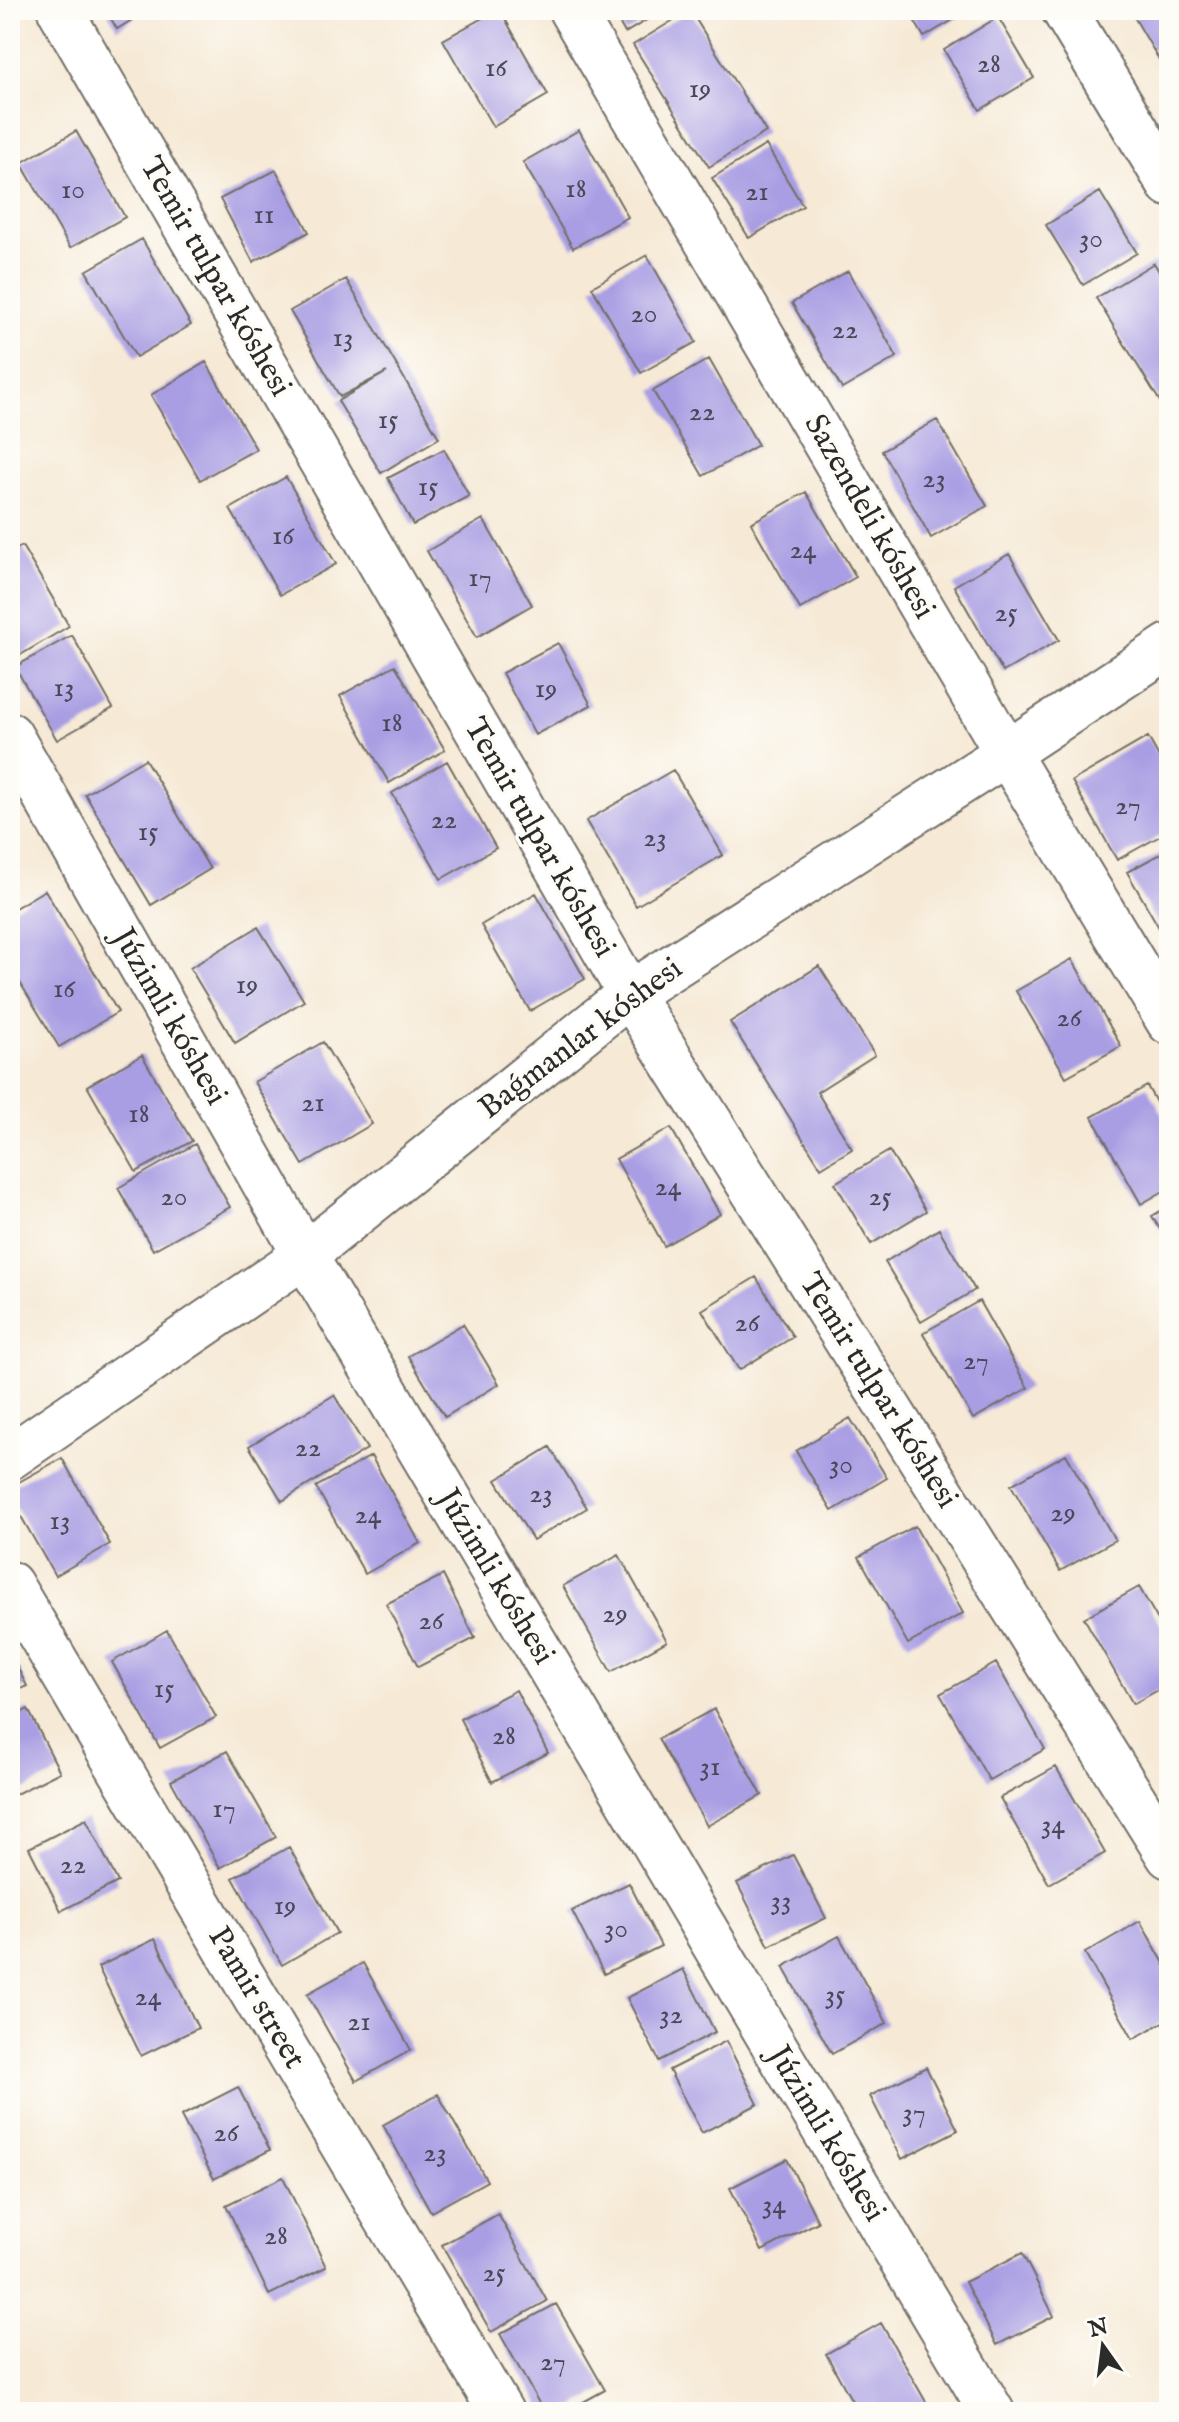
<svg xmlns="http://www.w3.org/2000/svg" width="1179" height="2422" font-family="'IM FELL English',serif">
  <style>
    .building { fill: #a99de3 }
    .lines { fill: none; stroke-linecap: round; stroke-linejoin: round }
    .minor-casing { stroke: #726e66; stroke-width: 48 }
    .minor { stroke: #fff; stroke-width: 44 }
    .labels { text-anchor: middle; dominant-baseline: central; stroke-width: 7; stroke-linejoin: round; paint-order: stroke }
    .number-label { font-size: 28px; fill: #4a4859 }
    .street-label { font-size: 32px; fill: #2b2b2b; stroke: #fdfcf7 }
  </style>
  <rect width="100%" height="100%" fill="#fdfcf7"/>
  <filter id="ink" filterUnits="userSpaceOnUse"><feTurbulence type="fractalNoise" baseFrequency=".0125" numOctaves="2"/><feDisplacementMap in="SourceGraphic" scale="16" xChannelSelector="R" yChannelSelector="G"/><feConvolveMatrix kernelMatrix="1 2 1 2 8 2 1 2 1" color-interpolation-filters="sRGB"/></filter>
  <filter id="wash" filterUnits="userSpaceOnUse"><feTurbulence type="fractalNoise" baseFrequency=".006" numOctaves="4" result="noise"/><feDisplacementMap in="SourceGraphic" scale="32" xChannelSelector="R" yChannelSelector="G"/><feGaussianBlur stdDeviation="1.8" result="paint"/><feColorMatrix in="noise" values="0 0 0 0 0 0 0 0 0 0 0 0 0 0 0 0 0 1.4 0 .05"/><feComposite in="paint" operator="in"/></filter>
  <g filter="url(#wash)">
    <rect width="100%" height="100%" fill="#f6e9d5"/>
    <g id="blocks">
      <path class="building" d="M106,10H148L117,29Z
        M497,10H500L548,95L493,127L443,40Z
        M612,10H663L625,33Z
        M690,10L766,132L709,167L633,45Z
        M908,10H970L924,37Z
        M1130,10H1169V59L1161,63Z
        M998,17L1034,78L980,110L944,50Z
        M579,130L628,217L573,248L523,162Z
        M76,131L125,217L70,248L21,163Z
        M766,145L803,206L749,238L712,178Z
        M276,170L309,232L253,262L220,199Z
        M1100,192L1137,253L1083,285L1046,225Z
        M142,239L191,325L136,357L86,271Z
        M647,255L696,342L641,373L592,287Z
        M1154,263L1169,288V416L1096,298Z
        M848,271L897,357L842,389L792,303Z
        M346,279L439,438L381,473L338,401L387,372L340,397L290,311Z
        M709,359L758,445L703,476L653,391Z
        M206,362L256,449L200,480L151,395Z
        M937,420L987,506L931,538L882,451Z
        M444,449L469,496L413,525L388,478Z
        M286,477L336,564L280,595L230,509Z
        M806,492L856,577L800,609L751,523Z
        M483,519L532,605L477,637L427,551Z
        M22,546L69,626L12,660L10,552Z
        M1009,554L1059,640L1003,672L954,586Z
        M72,635L113,708L57,740L15,667Z
        M558,643L591,705L535,735L502,673Z
        M395,665L445,750L389,783L340,696Z
        M1148,737L1169,775V831L1117,860L1072,781Z
        M145,759L210,869L151,905L85,794Z
        M447,761L496,848L441,879L392,793Z
        M673,770L723,855L636,906L586,821Z
        M1169,849V945L1127,872Z
        M45,890L118,1012L59,1047L10,966V911Z
        M536,893L585,979L530,1011L481,925Z
        M258,927L304,1001L235,1043L190,968Z
        M1072,959L1121,1046L1066,1077L1016,991Z
        M819,966L875,1055L817,1092L852,1149L821,1168L730,1022Z
        M323,1042L372,1124L303,1165L254,1082Z
        M142,1055L192,1141L136,1172L87,1086Z
        M1147,1086L1169,1125V1188L1141,1204L1092,1117Z
        M671,1128L720,1214L664,1246L616,1159Z
        M195,1144L230,1207L153,1250L118,1188Z
        M889,1151L926,1211L871,1244L835,1183Z
        M1169,1206V1244L1152,1216Z
        M939,1229L975,1290L921,1322L885,1262Z
        M756,1277L793,1337L739,1370L702,1310Z
        M979,1301L1028,1388L973,1419L923,1333Z
        M463,1324L499,1384L445,1417L408,1356Z
        M334,1395L367,1449L282,1501L249,1446Z
        M850,1418L887,1478L832,1511L796,1451Z
        M550,1447L587,1508L533,1540L496,1480Z
        M1066,1454L1115,1540L1060,1571L1011,1485Z
        M371,1456L420,1543L365,1574L316,1487Z
        M62,1458L110,1544L55,1576L10,1497V1487Z
        M915,1526L963,1613L908,1644L859,1557Z
        M619,1555L667,1641L611,1672L563,1586Z
        M443,1575L475,1638L418,1667L386,1604Z
        M1139,1587L1169,1639V1684L1133,1704L1084,1618Z
        M167,1630L216,1717L160,1748L112,1662Z
        M10,1653L27,1686L10,1694Z
        M996,1663L1045,1749L989,1780L940,1694Z
        M516,1690L548,1753L492,1782L460,1719Z
        M28,1709L60,1772L10,1797V1718Z
        M714,1709L762,1795L707,1826L658,1739Z
        M227,1751L276,1837L220,1868L171,1781Z
        M1056,1767L1105,1853L1049,1884L1000,1798Z
        M86,1819L118,1882L61,1911L29,1848Z
        M289,1847L337,1933L282,1965L233,1878Z
        M793,1855L826,1918L769,1946L737,1883Z
        M629,1883L661,1946L604,1974L572,1911Z
        M1140,1921L1169,1972V2019L1133,2039L1085,1953Z
        M839,1936L887,2023L832,2054L783,1967Z
        M155,1939L198,2028L141,2056L98,1967Z
        M363,1963L411,2050L356,2081L307,1994Z
        M683,1969L715,2032L659,2061L627,1998Z
        M726,2041L758,2104L702,2133L669,2070Z
        M926,2067L958,2130L902,2159L870,2096Z
        M238,2087L270,2150L214,2179L181,2116Z
        M438,2094L487,2181L431,2212L383,2125Z
        M787,2159L818,2222L762,2251L730,2188Z
        M283,2177L326,2267L269,2295L226,2205Z
        M498,2214L547,2301L491,2332L442,2245Z
        M1022,2253L1054,2316L997,2345L965,2282Z
        M556,2304L605,2390L565,2412H544L500,2334Z
        M881,2323L930,2409L925,2412H858L826,2354Z"/>
    </g>
  </g>
  <g filter="url(#ink)">
    <use href="#blocks" fill-opacity="0" stroke="#726e66" stroke-width="2"/>
    <g class="lines">
      <g class="minor-casing">
        <path id="minor" d="M60,10L630,994L1169,1856
          M571,10L1007,753L1169,1022
          M1064,10L1169,184
          M10,735L321,1283L992,2412
          M10,1457L305,1255L630,994L1007,753L1169,646
          M10,1584L501,2412"/>
      </g>
      <use href="#minor" class="minor"/>
    </g>
  </g>
  <g class="labels">
    <g class="number-label">
      <text x="989" y="64">28</text>
      <text x="496" y="68">16</text>
      <text x="700" y="89">19</text>
      <text x="576" y="189">18</text>
      <text x="73" y="190">10</text>
      <text x="757" y="192">21</text>
      <text x="264" y="215">11</text>
      <text x="1091" y="239">30</text>
      <text x="644" y="314">20</text>
      <text x="845" y="330">22</text>
      <text x="343" y="338">13</text>
      <text x="702" y="412">22</text>
      <text x="388" y="420">15</text>
      <text x="934" y="479">23</text>
      <text x="428" y="487">15</text>
      <text x="283" y="536">16</text>
      <text x="803" y="550">24</text>
      <text x="480" y="578">17</text>
      <text x="1006" y="613">25</text>
      <text x="64" y="688">13</text>
      <text x="546" y="689">19</text>
      <text x="392" y="723">18</text>
      <text x="1128" y="806">27</text>
      <text x="444" y="820">22</text>
      <text x="148" y="832">15</text>
      <text x="655" y="838">23</text>
      <text x="247" y="985">19</text>
      <text x="64" y="989">16</text>
      <text x="1069" y="1018">26</text>
      <text x="313" y="1103">21</text>
      <text x="139" y="1114">18</text>
      <text x="668" y="1187">24</text>
      <text x="174" y="1197">20</text>
      <text x="880" y="1197">25</text>
      <text x="747" y="1323">26</text>
      <text x="976" y="1361">27</text>
      <text x="308" y="1448">22</text>
      <text x="841" y="1465">30</text>
      <text x="541" y="1494">23</text>
      <text x="1063" y="1513">29</text>
      <text x="368" y="1515">24</text>
      <text x="60" y="1521">13</text>
      <text x="615" y="1614">29</text>
      <text x="431" y="1621">26</text>
      <text x="164" y="1689">15</text>
      <text x="504" y="1736">28</text>
      <text x="710" y="1767">31</text>
      <text x="224" y="1809">17</text>
      <text x="1053" y="1825">34</text>
      <text x="73" y="1865">22</text>
      <text x="781" y="1901">33</text>
      <text x="285" y="1906">19</text>
      <text x="616" y="1929">30</text>
      <text x="835" y="1995">35</text>
      <text x="148" y="1997">24</text>
      <text x="671" y="2015">32</text>
      <text x="359" y="2022">21</text>
      <text x="914" y="2113">37</text>
      <text x="226" y="2133">26</text>
      <text x="435" y="2153">23</text>
      <text x="774" y="2205">34</text>
      <text x="276" y="2236">28</text>
      <text x="494" y="2273">25</text>
      <text x="553" y="2362">27</text>
    </g>
    <g class="street-label">
      <text transform="translate(215 277) rotate(60)">Temir tulpar kóshesi</text>
      <text transform="translate(869 517) rotate(60)">Sazendeli kóshesi</text>
      <text transform="translate(539 838) rotate(60)">Temir tulpar kóshesi</text>
      <text transform="translate(169 1017) rotate(60)">Júzimli kóshesi</text>
      <text transform="translate(581 1039) rotate(-37)">Baǵmanlar kóshesi</text>
      <text transform="translate(878 1391) rotate(58)">Temir tulpar kóshesi</text>
      <text transform="translate(495 1577) rotate(59)">Júzimli kóshesi</text>
      <text transform="translate(256 1998) rotate(59)">Pamir street</text>
      <text transform="translate(826 2134) rotate(59)">Júzimli kóshesi</text>
    </g>
  </g>
  <rect width="1179" height="2422" fill="none" stroke="#fdfcf7" stroke-width="40"/>
  <g transform="translate(1103 2346) rotate(346)" stroke="#fdfcf7" stroke-width="6" paint-order="stroke">
  <path d="M0-6L14 30L0 20L-14 30Z" fill="#2b2b2b"/>
  <text y="-12" font-size="22" font-weight="bold" text-anchor="middle" fill="#2b2b2b">N</text>
  </g>
</svg>
